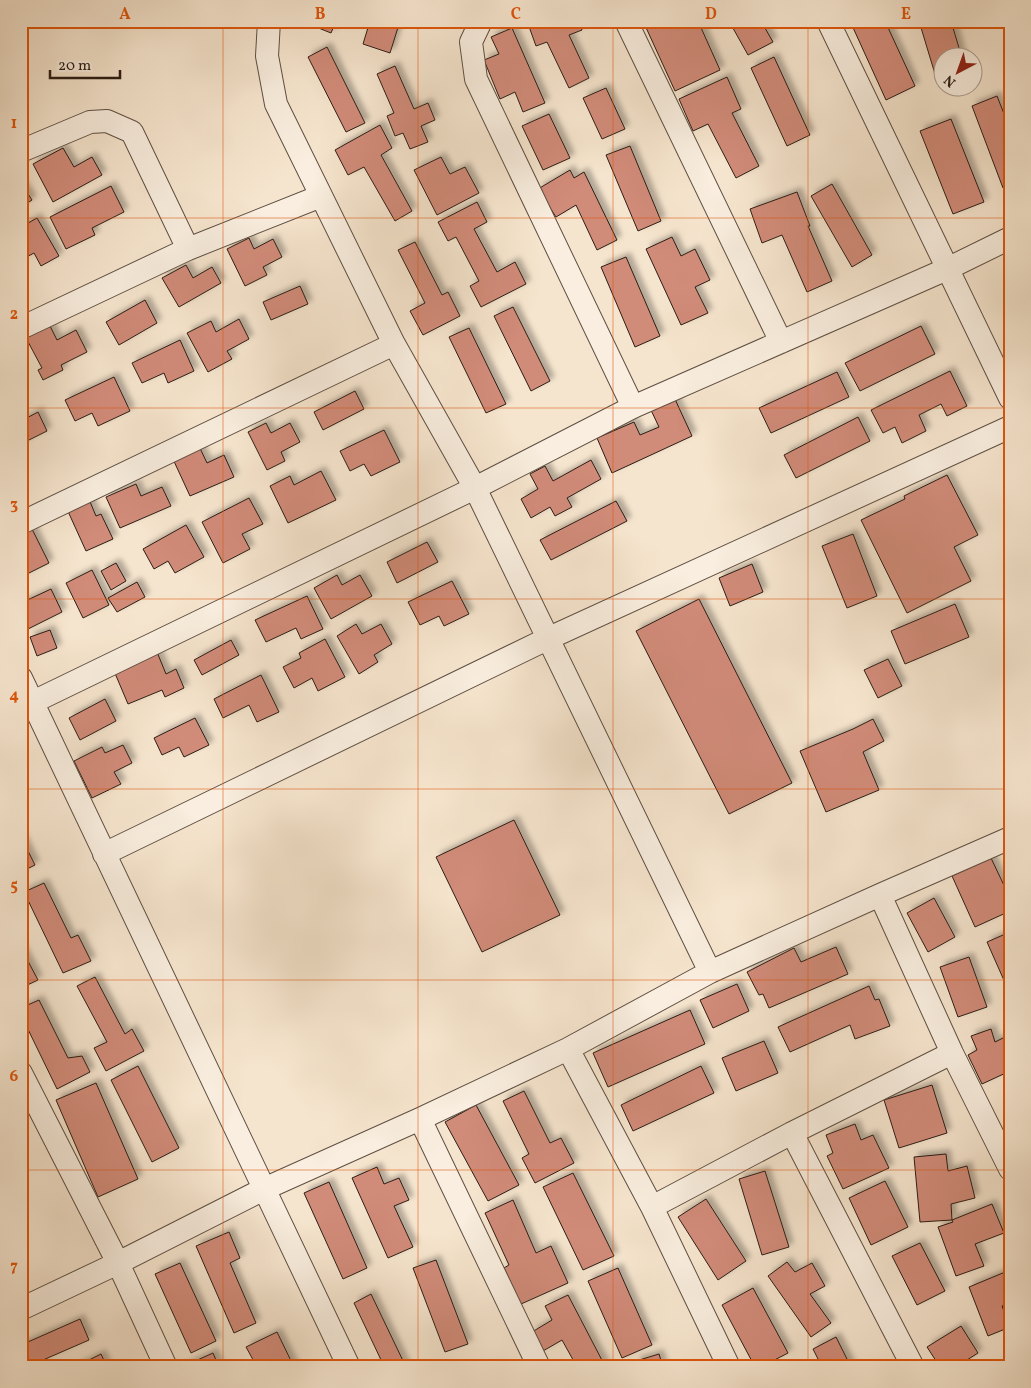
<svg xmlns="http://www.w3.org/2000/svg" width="1031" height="1388" font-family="Vollkorn,serif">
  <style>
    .building { fill: #d18b79; stroke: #2b1d15; filter: url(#shadow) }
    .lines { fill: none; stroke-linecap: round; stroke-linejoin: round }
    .street-casing { stroke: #5e4f43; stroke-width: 24 }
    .street { stroke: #f9eedf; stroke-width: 22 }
    .grid { fill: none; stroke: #df560c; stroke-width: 1; stroke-opacity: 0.55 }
    .neatline { fill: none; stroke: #df560c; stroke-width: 2 }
    .grid-label { font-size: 16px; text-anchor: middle; font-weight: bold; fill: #df560c }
  </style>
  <defs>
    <filter id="shadow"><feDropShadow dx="4.5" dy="-4.5" stdDeviation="2.5" flood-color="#0004"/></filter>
  </defs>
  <rect width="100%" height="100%" fill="#f6e5ce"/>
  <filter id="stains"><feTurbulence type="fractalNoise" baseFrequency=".004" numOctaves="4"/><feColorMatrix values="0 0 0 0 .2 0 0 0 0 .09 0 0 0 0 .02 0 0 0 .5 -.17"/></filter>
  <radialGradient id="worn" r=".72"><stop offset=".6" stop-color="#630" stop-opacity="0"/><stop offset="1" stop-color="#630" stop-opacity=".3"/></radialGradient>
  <path class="building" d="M318,21H336L331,33L316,27Z
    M370,21H400L390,53L363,44Z
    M527,21H579L582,30L569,35L589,78L569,88L547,42L536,46Z
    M643,21H698L720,70L675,91Z
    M729,21H761L773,42L748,55Z
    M850,21H885L915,86L886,100Z
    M919,21H951L962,58H944V71L935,74Z
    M512,28L545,103L523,112L515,92L500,99L484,60L499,54L491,37Z
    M327,47L365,123L346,132L308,57Z
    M774,57L810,135L787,146L751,68Z
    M395,66L414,109L428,103L435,120L421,126L428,142L410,149L403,133L395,136L387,116L394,113L377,74Z
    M727,77L741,109L732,113L759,166L736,178L708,124L693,131L679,99Z
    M606,88L625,129L602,139L583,98Z
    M997,96L1010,129V186L1003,188L972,106Z
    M549,114L570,158L543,170L522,126Z
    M951,119L984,202L953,214L920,131Z
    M380,125L392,148L381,155L412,211L395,221L364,167L348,175L335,150Z
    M630,146L661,221L638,231L606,155Z
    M63,148L74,167L92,157L102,175L53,202L33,164Z
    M441,157L450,174L465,167L479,193L437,215L414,170Z
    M570,170L574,178L584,172L617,240L597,250L576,205L556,217L538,189Z
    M21,183L32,200L21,207Z
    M832,184L872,255L852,267L811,196Z
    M111,186L124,212L92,228L95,235L66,249L50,217Z
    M797,192L810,226H808L832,281L807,292L782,235L762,243L750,209Z
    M477,202L487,222L474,229L497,272L515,262L526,284L481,307L470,286L479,281L456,237L448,241L438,222Z
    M37,218L59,256L41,266L34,253L21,260V227Z
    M672,237L681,256L695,249L710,280L695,287L708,313L681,325L646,249Z
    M249,238L254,249L273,239L282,257L263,267L267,275L245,286L227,249Z
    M415,242L442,295L448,292L460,316L423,335L410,311L425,303L398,250Z
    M626,257L660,336L635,347L601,267Z
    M186,265L193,278L212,267L221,283L179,307L162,278Z
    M300,286L308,304L271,320L263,302Z
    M145,300L157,323L119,345L106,322Z
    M513,307L550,381L531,391L494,316Z
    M239,319L249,339L227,351L232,359L208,372L187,333L211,321L216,332Z
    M50,326L57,340L76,330L87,352L61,365L63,370L43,380L38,370L42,368L26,338Z
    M921,326L935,354L860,391L845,363Z
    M469,328L506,404L486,413L449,337Z
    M180,340L194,371L168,383L164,373L142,383L132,363Z
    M950,371L967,406L947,416L941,404L919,415L926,431L902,443L895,427L883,433L871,410Z
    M837,372L849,397L771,433L759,408Z
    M114,377L130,411L98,426L92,413L75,421L65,400Z
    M355,391L364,409L323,430L314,412Z
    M674,397L692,436L612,473L597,438L634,422L640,435L659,427L650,408Z
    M38,412L47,431L21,444V421Z
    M858,417L870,441L796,478L784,455Z
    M266,423L271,433L290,423L300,442L281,452L285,461L267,470L248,432Z
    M384,430L400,462L371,476L364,464L350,471L340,451Z
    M198,444L207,463L224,455L234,477L190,496L172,457Z
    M591,460L601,479L567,498L572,507L555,516L550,507L531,518L521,499L538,489L530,474L545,466L553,481Z
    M321,471L336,500L288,523L270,486L290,476L294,485Z
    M947,475L978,535L954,547L971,581L907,613L861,520L905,499L904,496Z
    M136,484L141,496L162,487L171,506L120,528L106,497Z
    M88,497L96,516L101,514L113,539L86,551L66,507Z
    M249,498L263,524L242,534L250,549L223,563L202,522Z
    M616,501L627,521L551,560L540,540Z
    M29,523L49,563L21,577V526Z
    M186,525L204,557L175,573L168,561L154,569L143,549Z
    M853,534L877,596L847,608L822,546Z
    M427,542L438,562L397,583L387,562Z
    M116,563L126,581L111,590L101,571Z
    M752,564L763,592L730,606L719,578Z
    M92,570L109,605L83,618L66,583Z
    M337,575L342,585L360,575L372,596L331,619L314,588Z
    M452,581L469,614L444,626L439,616L420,625L408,602Z
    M137,582L145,597L117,612L108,598Z
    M51,589L62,612L24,631L21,626V603Z
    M307,596L323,629L301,639L296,628L266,642L255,620Z
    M699,599L792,783L729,814L636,631Z
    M955,604L969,637L905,664L891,631Z
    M356,624L362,634L381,624L392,644L374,655L378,662L359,674L337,636Z
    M50,630L57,648L37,656L30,637Z
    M325,639L345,677L318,691L312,678L294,688L283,667L301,658L299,653Z
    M231,640L239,655L202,675L194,660Z
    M157,652L166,674L176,669L184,688L165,697L162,690L128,704L114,671Z
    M888,659L902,686L878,698L864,670Z
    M261,675L279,712L257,722L249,705L223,718L214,699Z
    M105,699L116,721L80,740L69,718Z
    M195,718L209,745L184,757L179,747L162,755L154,738Z
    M873,719L884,741L863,752L879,790L826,812L800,751L853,729Z
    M123,745L132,763L114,772L121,784L92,798L74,761L102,747L105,753Z
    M514,820L560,915L482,952L436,857Z
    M21,837L35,865L21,872Z
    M991,858L1010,898V911L975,927L952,876Z
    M44,883L71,938L78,935L91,961L63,973L24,892Z
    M934,898L955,937L928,952L907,913Z
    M1010,932V994L987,942Z
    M836,947L848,974L769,1008L763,994L759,995L747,972L794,948L801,962Z
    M21,948L38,980L21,988Z
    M969,957L987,1007L958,1017L940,967Z
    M95,977L125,1034L132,1029L144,1051L106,1071L94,1048L107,1042L77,986Z
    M737,984L749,1011L713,1028L700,1000Z
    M869,986L875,1000L879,999L890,1026L855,1039L850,1025L790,1052L778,1027Z
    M39,1000L68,1058L82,1056L90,1072L57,1089L21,1015V1008Z
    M690,1010L705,1044L608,1087L593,1053Z
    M991,1029L995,1042L1005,1037L1010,1048V1071L982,1084L968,1055L977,1050L971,1036Z
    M764,1041L778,1073L736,1091L722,1058Z
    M138,1066L179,1148L152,1162L111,1080Z
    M701,1066L714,1093L633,1131L621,1105Z
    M96,1083L138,1179L98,1197L56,1100Z
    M932,1085L947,1133L899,1148L884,1100Z
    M524,1091L550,1143L561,1138L574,1163L535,1183L522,1158L529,1154L503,1101Z
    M476,1105L519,1185L488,1201L445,1122Z
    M855,1124L861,1140L873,1135L889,1168L843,1189L827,1156L833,1153L826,1135Z
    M946,1154L948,1171L967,1166L975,1198L951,1204L952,1220L920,1222L914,1157Z
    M377,1167L384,1184L399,1178L409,1200L394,1206L413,1247L388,1258L352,1178Z
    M765,1171L789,1247L762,1255L739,1179Z
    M573,1173L614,1256L583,1270L543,1187Z
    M885,1181L908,1227L871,1245L849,1198Z
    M329,1182L367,1268L343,1279L304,1193Z
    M706,1199L746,1261L718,1280L678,1217Z
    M513,1200L536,1253L551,1246L568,1283L521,1304L504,1268L509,1265L485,1213Z
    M992,1204L1004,1233L975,1244L984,1266L956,1276L938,1227L953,1222L952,1220Z
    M229,1232L240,1258L230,1263L256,1323L234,1333L196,1246Z
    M920,1243L945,1291L917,1305L892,1256Z
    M436,1260L468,1344L445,1352L413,1268Z
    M787,1262L795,1272L812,1263L825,1286L810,1294L831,1323L811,1337L768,1276Z
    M180,1263L216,1341L191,1353L155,1274Z
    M618,1268L652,1345L622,1358L588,1281Z
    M1010,1270V1303L1002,1306L1010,1327L988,1336L969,1287Z
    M753,1288L788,1353L761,1367H755L722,1305Z
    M371,1294L406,1367H372L382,1362L354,1303Z
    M568,1295L605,1366L603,1367H577L562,1340L543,1351L532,1332L552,1320L545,1306Z
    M80,1319L89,1340L27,1367H21V1345Z
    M961,1326L978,1353L956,1367H940L927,1347Z
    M277,1332L294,1367H257L246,1347Z
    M836,1337L851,1367H822L813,1349Z
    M213,1353L219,1367H182Z
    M101,1354L107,1367H75Z
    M659,1354L663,1367H637L636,1361Z"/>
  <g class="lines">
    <g class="street-casing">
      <path id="street" d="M269,21L267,56L276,104L394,344L475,488L710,972
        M481,21L471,42L476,79L633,407
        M626,21L781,342
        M828,21L1010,398
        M21,151L90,122L107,121L132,132L188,249
        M21,328L188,249L321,196
        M21,523L394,344
        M21,678L349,1367
        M33,702L475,488L633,407L947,269L1010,238
        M104,854L547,639L1010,427
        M880,895L952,1053L1010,1169
        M568,1049L652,1207L729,1367
        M21,1073L118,1263L166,1367
        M420,1119L539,1367
        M792,1133L913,1367
        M652,1207L792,1133L952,1053
        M21,1309L118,1263L264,1189L420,1119L568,1049L710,972L880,895L1010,838"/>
    </g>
    <use href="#street" class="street"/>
  </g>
  <path class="grid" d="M223,21V1367M418,21V1367M613,21V1367M808,21V1367M21,218H1010M21,408H1010M21,599H1010M21,789H1010M21,980H1010M21,1170H1010"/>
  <rect width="1031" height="1388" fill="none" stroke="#f6e5ce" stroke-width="55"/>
  <g transform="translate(958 72) rotate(221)"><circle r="24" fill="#f9eedf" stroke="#a79a8e"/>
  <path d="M0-4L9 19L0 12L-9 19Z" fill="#8f2418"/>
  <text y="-8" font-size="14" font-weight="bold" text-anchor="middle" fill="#2b1d15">N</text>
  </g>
  <path d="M50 70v8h70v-8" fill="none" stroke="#2b1d15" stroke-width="2.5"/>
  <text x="58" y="70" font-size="15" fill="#2b1d15" stroke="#f9eedf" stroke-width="4" paint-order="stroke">20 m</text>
  <rect x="28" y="28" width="976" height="1332" class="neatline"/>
  <g class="grid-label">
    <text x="125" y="19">A</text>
    <text x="320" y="19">B</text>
    <text x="516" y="19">C</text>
    <text x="711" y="19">D</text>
    <text x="906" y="19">E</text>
    <text x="14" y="128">1</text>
    <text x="14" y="319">2</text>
    <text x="14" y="509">3</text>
    <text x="14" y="700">4</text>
    <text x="14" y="890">5</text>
    <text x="14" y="1081">6</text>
    <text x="14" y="1271">7</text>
  </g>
  <rect width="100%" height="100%" filter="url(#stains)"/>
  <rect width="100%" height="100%" fill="url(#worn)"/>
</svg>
